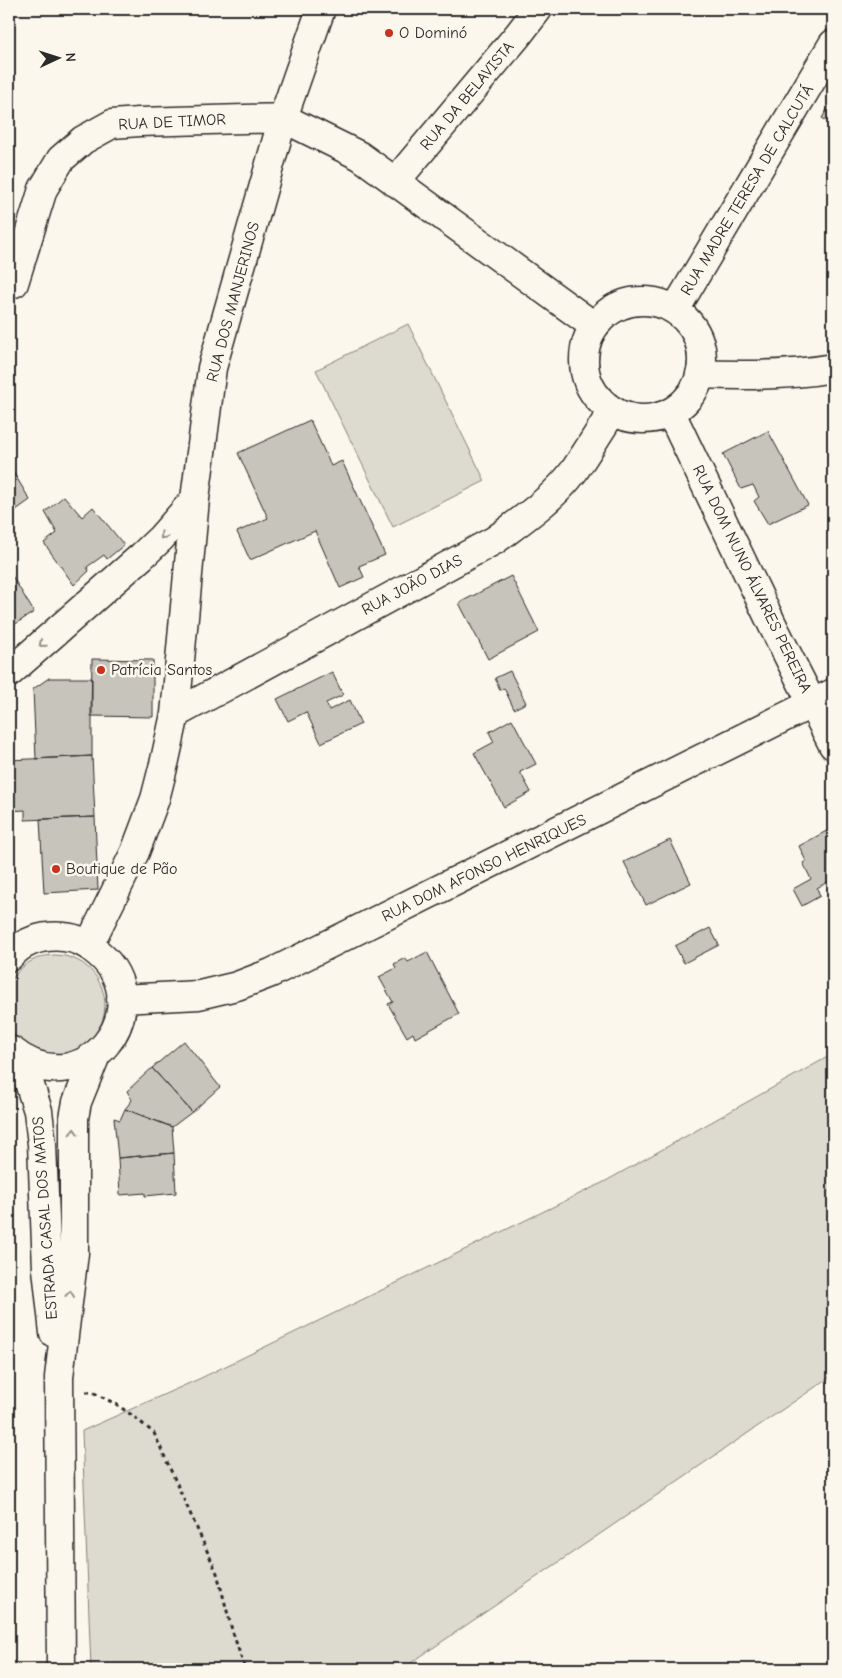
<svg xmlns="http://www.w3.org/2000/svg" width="842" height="1678" font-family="'Comic Neue',sans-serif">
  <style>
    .green { fill: #dddad0; stroke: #84827e }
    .building { fill: #c7c4bc; stroke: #2b2b2b }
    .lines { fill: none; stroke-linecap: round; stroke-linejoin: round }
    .minor-casing { stroke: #2b2b2b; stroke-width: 31 }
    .path { stroke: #2b2b2b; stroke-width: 3; stroke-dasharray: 4 4; stroke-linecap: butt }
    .minor { stroke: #fbf7ec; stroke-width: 28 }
    .oneway { stroke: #93918c }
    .poi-dot { fill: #c8321e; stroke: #fbf7ec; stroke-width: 2 }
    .labels { text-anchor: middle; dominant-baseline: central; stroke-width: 5; stroke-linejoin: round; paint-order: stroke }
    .poi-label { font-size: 16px; fill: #2b2b2b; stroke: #fbf7ec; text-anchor: start }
    .street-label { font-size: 16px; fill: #2b2b2b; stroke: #fbf7ec }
  </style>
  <rect width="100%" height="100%" fill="#fbf7ec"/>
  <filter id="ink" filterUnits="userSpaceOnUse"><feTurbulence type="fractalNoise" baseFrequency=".02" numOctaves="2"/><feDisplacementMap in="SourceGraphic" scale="10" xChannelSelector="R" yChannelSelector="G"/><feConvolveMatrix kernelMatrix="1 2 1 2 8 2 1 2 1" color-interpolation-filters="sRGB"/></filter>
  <g filter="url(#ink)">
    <path class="green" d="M408,324L485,481L393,527L316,370Z
      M5 1005a50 50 0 1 1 100 0a50 50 0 1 1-100 0Z
      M833,1054V1375L402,1669H91L82,1431L201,1378L604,1182Z"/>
    <path class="building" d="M833,100V124L822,118Z
      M310,420L331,466L342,461L385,555L359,566L364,577L340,588L315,531L250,560L237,532L268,518L238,453Z
      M768,431L808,505L768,524L754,501L759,497L753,485L741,489L723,454Z
      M9,465L30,500L9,515Z
      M64,496L82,517L93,507L124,545L107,559L104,555L87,567L89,571L74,585L44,543L57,533L45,512Z
      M9,571L34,612L9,628Z
      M511,576L539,632L488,659L459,603Z
      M92,659L153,660V717L91,716Z
      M510,671L526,703L514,709L504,688L500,690L495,678Z
      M332,672L343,695L326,703L329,710L350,700L361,724L321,743L306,712L288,721L277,699Z
      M49,678H92V756L36,759L33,689Z
      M512,719L536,764L520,772L531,792L504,807L474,753L494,742L489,732Z
      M92,756L95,817L25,820V810L9,811V760Z
      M95,817L98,890L44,893L40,819Z
      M832,828L833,879L817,888L820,896L802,906L793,889L811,879L803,863L806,861L799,846Z
      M670,840L691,883L646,905L624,862Z
      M710,928L719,945L684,963L675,946Z
      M427,952L459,1014L415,1038L413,1033L407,1037L388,1004L393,1002L379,977L396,968L394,964L405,958L408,962Z
      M184,1041L220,1087L192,1112L152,1068Z
      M152,1068L192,1112L172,1127L125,1109L132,1100L127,1091Z
      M125,1109L172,1127L174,1153L118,1158L114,1118L120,1120Z
      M174,1153L176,1193L145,1196V1193L120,1195L118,1158Z"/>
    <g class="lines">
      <g class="minor-casing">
        <path id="minor" d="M395,182L518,35L538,9
          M9,282L14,283L43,189L61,159L83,140L112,124L139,122L283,118L360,156L594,326
          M584 360a59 59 0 1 1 118 0a59 59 0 1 1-118 0Z
          M675,310L833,44
          M700,374C745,376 789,376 833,368
          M671,413L773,626L833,745
          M9,673L142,556L161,538L195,499
          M175,714L495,540C523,519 553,499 574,471C587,452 599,432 612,412
          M89,945L135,852L155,799L165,760L175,714L195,499L212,368L283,118L321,9
          M9,957C23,941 43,935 64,937C77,938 88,944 98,953C162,1007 84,1109 12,1051
          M121,999L199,995L237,986L271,973L833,693
          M22,1060L38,1111L42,1144L47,1269L54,1333
          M61,1669L59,1377L74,1253V1118L77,1102L96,1055"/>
      </g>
      <path class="path" d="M86,1392H92L116,1404L133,1416L154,1433L217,1573L232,1630L245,1669"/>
      <use href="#minor" class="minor"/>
    </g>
    <defs><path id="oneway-chevron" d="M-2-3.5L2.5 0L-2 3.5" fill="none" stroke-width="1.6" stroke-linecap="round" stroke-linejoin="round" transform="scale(1.25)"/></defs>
    <g class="oneway">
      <use href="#oneway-chevron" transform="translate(163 536) rotate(133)"/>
      <use href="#oneway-chevron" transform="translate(42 644) rotate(139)"/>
      <use href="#oneway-chevron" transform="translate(74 1132) rotate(-88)"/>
      <use href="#oneway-chevron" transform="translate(70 1294) rotate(-84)"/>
    </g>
  </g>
  <g class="poi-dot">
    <circle cx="389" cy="33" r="5"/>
    <circle cx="101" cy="670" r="5"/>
    <circle cx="56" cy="869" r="5"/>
  </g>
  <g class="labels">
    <g class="poi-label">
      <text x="399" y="33">O Dominó</text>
      <text x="111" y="670">Patrícia Santos</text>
      <text x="66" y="869">Boutique de Pão</text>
    </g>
    <g class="street-label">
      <text transform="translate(467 96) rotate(-50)">RUA DA BELAVISTA</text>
      <text transform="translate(172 122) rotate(-3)">RUA DE TIMOR</text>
      <text transform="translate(747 190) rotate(-59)">RUA MADRE TERESA DE CALCUTÁ</text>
      <text transform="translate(233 302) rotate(-75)">RUA DOS MANJERINOS</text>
      <text transform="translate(752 579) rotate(64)">RUA DOM NUNO ÁLVARES PEREIRA</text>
      <text transform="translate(412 585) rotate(-28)">RUA JOÃO DIAS</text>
      <text transform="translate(484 868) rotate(-26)">RUA DOM AFONSO HENRIQUES</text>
      <text transform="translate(45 1218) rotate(-94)">ESTRADA CASAL DOS MATOS</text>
    </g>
  </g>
  <rect width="842" height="1678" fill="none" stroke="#fbf7ec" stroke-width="30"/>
  <rect x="15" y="15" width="812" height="1648" fill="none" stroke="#2b2b2b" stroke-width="2" filter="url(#ink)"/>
  <g transform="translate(58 58) rotate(86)" stroke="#fbf7ec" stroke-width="4" paint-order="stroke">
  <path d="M0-4L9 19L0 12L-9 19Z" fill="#2b2b2b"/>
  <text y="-8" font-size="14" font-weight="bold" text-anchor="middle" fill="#2b2b2b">N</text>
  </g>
</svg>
